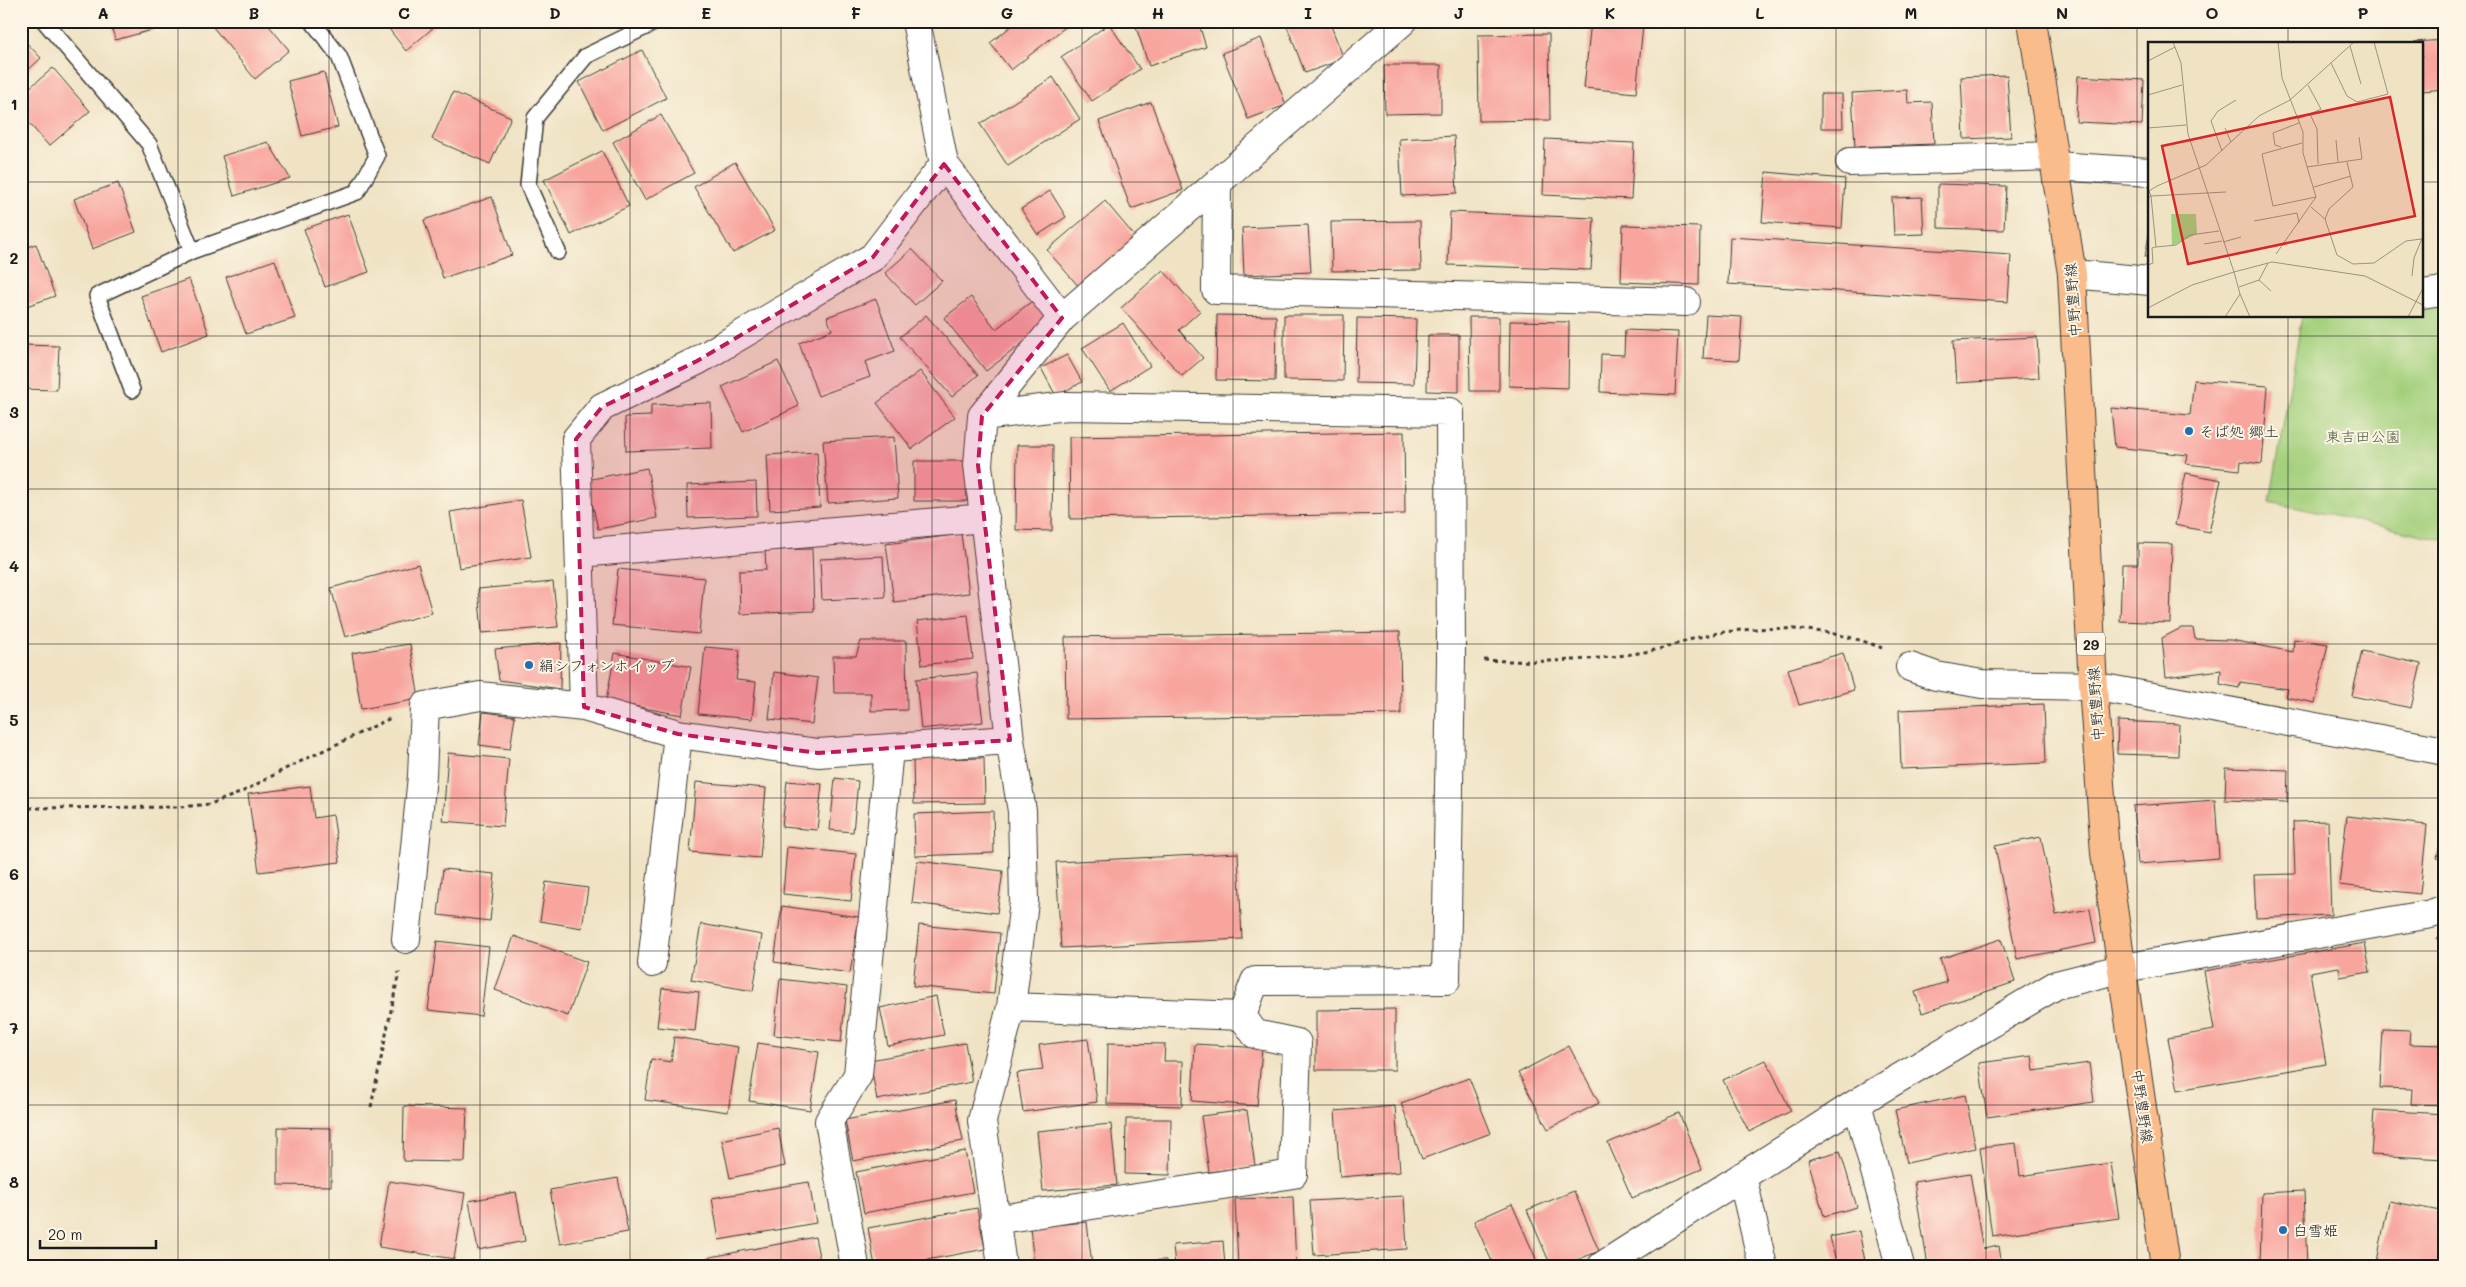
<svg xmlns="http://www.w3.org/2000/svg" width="2466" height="1287" font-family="Mali,'Klee One',sans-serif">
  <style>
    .green { fill: #a4d07d; stroke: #60764c }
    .building { fill: #f8a59e }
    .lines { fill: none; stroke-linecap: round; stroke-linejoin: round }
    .service-casing { stroke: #3c3a35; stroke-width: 18 }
    .minor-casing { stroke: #3c3a35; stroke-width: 30 }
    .primary-casing { stroke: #3c3a35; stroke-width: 30 }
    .path { stroke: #3c3a35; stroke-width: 3; stroke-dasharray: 4 4; stroke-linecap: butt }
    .service { stroke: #fff; stroke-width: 15 }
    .minor { stroke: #fff; stroke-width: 28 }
    .primary { stroke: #fabc8b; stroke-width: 28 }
    .marked { fill: #c2185b; fill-opacity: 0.2; stroke: #c2185b; stroke-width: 4; stroke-dasharray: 10 6; stroke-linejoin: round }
    .grid { fill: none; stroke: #1c1c1c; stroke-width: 1; stroke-opacity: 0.55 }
    .poi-dot { fill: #1f6fb2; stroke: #fcf5e5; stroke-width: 2 }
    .labels { text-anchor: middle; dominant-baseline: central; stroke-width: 4; stroke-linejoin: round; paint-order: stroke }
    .shield { fill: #fcf5e5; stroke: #5f5d58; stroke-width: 1 }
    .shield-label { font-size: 14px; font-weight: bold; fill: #1c1c1c }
    .street-label { font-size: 15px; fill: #1c1c1c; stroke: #fcf5e5 }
    .poi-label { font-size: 15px; fill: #1c1c1c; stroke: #fcf5e5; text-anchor: start }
    .park-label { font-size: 15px; fill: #4c5b3e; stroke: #fcf5e5 }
    .inset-road { fill: none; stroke: #9b9381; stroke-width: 1 }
    .view { fill: #d62828; fill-opacity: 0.15; stroke: #d62828; stroke-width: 2.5 }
    .inset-edge { fill: none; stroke: #1c1c1c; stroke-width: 2.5 }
    .neatline { fill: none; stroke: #1c1c1c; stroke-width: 2 }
    .grid-label { font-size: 16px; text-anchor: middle; font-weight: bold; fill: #1c1c1c }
  </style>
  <rect width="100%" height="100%" fill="#fcf5e5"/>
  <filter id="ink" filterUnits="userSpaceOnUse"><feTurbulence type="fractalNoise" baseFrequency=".02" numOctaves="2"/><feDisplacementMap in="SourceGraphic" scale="10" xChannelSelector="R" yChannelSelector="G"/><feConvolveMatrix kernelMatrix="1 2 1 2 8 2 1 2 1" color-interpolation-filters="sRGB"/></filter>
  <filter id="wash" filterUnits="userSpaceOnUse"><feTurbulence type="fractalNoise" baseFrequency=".0096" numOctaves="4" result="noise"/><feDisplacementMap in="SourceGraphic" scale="20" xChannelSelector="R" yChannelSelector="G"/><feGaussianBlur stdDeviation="1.12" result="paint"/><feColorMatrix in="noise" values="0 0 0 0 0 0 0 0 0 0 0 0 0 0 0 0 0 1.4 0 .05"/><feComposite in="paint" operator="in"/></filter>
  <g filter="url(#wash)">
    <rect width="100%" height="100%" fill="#f0e3c4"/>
    <path class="green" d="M2445,289V540L2270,502L2302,316H2422V294Z"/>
    <g id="blocks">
      <path class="building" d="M110,21H154L156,29L115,40Z
        M220,21H265L289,50L255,79L213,27Z
        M383,21H441L406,51Z
        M1018,21H1073L1011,70L990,43Z
        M1134,21H1198L1206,47L1149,66Z
        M1285,21H1329L1344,59L1305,73Z
        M1591,21L1643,26L1636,93L1584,88Z
        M1109,24L1140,69L1092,101L1061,57Z
        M1549,34L1550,120L1479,121L1478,35Z
        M21,37L41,58L21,77Z
        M1261,38L1286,105L1248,119L1222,53Z
        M2445,40V89L2422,91V44L2414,42Z
        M642,50L666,98L603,130L579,82Z
        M1384,65H1441V113L1385,114Z
        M53,68L90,111L49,146L21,114V95Z
        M324,72L338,127L302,136L288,81Z
        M2007,75L2011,137L1964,139L1961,77Z
        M2078,76L2144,80L2142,125L2076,122Z
        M1053,77L1080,119L1008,166L980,124Z
        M1907,90L1908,103L1932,102L1934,144L1855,147L1852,93Z
        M453,92L511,117L490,164L432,139Z
        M1821,94H1842L1843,128H1821Z
        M1151,102L1183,190L1131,209L1099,121Z
        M661,115L694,173L645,200L613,142Z
        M1454,136L1457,193L1402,196L1399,139Z
        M1545,139L1634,143L1631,199L1543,195Z
        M268,142L290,178L234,196L222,156Z
        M602,151L629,206L571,235L544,180Z
        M735,162L775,230L733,253L694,187Z
        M1766,172L1845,179L1842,228L1762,222Z
        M118,183L136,232L92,249L74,199Z
        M1938,184L2006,186L2004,230L1938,228Z
        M1050,191L1066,217L1038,235L1021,209Z
        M492,197L512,255L443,278L424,220Z
        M1922,197L1924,234L1894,235L1892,198Z
        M1105,201L1137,239L1080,288L1047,250Z
        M1450,212L1594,218L1591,270L1448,265Z
        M348,214L369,272L325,287L304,229Z
        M1420,221L1421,270L1332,271L1331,222Z
        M1308,225L1311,272L1244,275L1242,228Z
        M1623,225L1700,227L1699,285L1621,282Z
        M2149,235H2150V258L2145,257Z
        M1730,237L2011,255L2008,302L1728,284Z
        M36,244L55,296L21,308V249Z
        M912,249L942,281L915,305L885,273Z
        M275,260L295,318L246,334L226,277Z
        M1163,270L1200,311L1179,330L1203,358L1182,376L1121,308Z
        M189,279L209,334L161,352L141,296Z
        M971,297L996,329L1036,298L1053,320L986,371L944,318Z
        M876,299L895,351L865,362L870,377L818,396L799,343L832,330L827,317Z
        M926,315L978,375L952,397L900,337Z
        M1217,315L1276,316L1275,381L1216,380Z
        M1284,315H1344L1343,381L1284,380Z
        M1706,315L1742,317L1739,360L1703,358Z
        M1469,317H1499V391H1470Z
        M1357,318L1416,319L1414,384L1356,383Z
        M1510,321L1569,322L1568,388L1509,386Z
        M1123,323L1150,366L1110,391L1082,348Z
        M1625,330L1678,332L1675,395L1600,392L1601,354L1624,355Z
        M1428,335H1459V392L1427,391Z
        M2037,337L2039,378L1956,383L1953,341Z
        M21,345L59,346L57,390L21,389Z
        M1067,355L1082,382L1056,396L1041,368Z
        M778,361L799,406L743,432L722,387Z
        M920,371L955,417L912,449L877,403Z
        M2194,380L2268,386L2262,464L2241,461L2240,470L2186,464L2188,455L2115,447L2111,408L2190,415Z
        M711,403L712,448L626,451L625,417L651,416V405Z
        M1404,432L1405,514L1070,519L1069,437Z
        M894,437L898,498L828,503L823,441Z
        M1017,445H1053L1052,531L1016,530Z
        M817,452L820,507L770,510L767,455Z
        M914,461H966L967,501H914Z
        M647,468L657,518L598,529L587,480Z
        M2186,473L2221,480L2209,532L2175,525Z
        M756,482L757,516L688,518L687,485Z
        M521,500L531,557L459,568L450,512Z
        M961,534L969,593L894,602L886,544Z
        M2138,543L2172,544L2170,623L2120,621L2122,564H2138Z
        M812,549L814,611L740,614L739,571L766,570L765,550Z
        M883,556L885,597L822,600L820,559Z
        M418,564L432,613L345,637L331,588Z
        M618,569L704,578L699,634L612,625Z
        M553,582L558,627L482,633L478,589Z
        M968,615L973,659L922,665L917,621Z
        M2181,628H2193L2195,639L2231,640L2293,652L2294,639L2328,644L2315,703L2286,697L2288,689L2240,682L2239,688L2220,684L2221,670L2166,677L2162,638Z
        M1400,632L1401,714L1066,719L1065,637Z
        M861,641H906L907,710L871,711V693H834L833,656H856Z
        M561,643L560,689L499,680L495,649Z
        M410,644L419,699L361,709L352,653Z
        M705,647L740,650L736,680L756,682L752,719L698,714Z
        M2362,651L2421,664L2411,708L2352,696Z
        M615,653L691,667L682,715L606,701Z
        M1843,653L1854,690L1799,705L1788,669Z
        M774,672L818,678L812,724L769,719Z
        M977,673L983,722L921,729L916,679Z
        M2044,704L2046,763L1901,769L1899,710Z
        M483,712L515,716L510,749L479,745Z
        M2118,721L2179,724L2178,756L2117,754Z
        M448,753L509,759L503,826L443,821Z
        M984,758L985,803L914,804L913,759Z
        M2226,768L2288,770L2287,802L2225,800Z
        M835,778L858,781L853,832L830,830Z
        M787,781L822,784L817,830L782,827Z
        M696,782L766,788L760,858L690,852Z
        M310,786L314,818L333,815L340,862L259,872L248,794Z
        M2215,800L2219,858L2138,864L2133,806Z
        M993,811L994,853L915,856L914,814Z
        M2347,816L2427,825L2420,894L2339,885Z
        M2328,821L2331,915L2256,918L2254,875L2295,874L2293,822Z
        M2444,826H2445V859L2437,858Z
        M2041,837L2056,915L2090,909L2096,943L2017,959L1995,846Z
        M787,847L856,854L851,901L783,894Z
        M1238,853L1242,939L1061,948L1056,862Z
        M917,861L1003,871L997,913L912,903Z
        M443,869L495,874L490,921L438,915Z
        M546,882L588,888L582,928L540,921Z
        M782,906L859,917L850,973L774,962Z
        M701,924L762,935L753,991L691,980Z
        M919,925L1000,933L994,994L913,986Z
        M2445,935V959L2437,938Z
        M514,936L587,962L568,1016L495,990Z
        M2001,939L2015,982L1922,1013L1915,992L1947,982L1940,959Z
        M437,941L489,947L481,1016L428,1010Z
        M2365,943L2370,972L2340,977L2339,967L2310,972L2326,1064L2178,1090L2168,1038L2214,1030L2204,971Z
        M780,979L847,987L841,1042L774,1035Z
        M662,988L699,992L695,1031L657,1027Z
        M936,996L944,1035L888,1046L880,1008Z
        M1395,1009V1070H1316V1010Z
        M2383,1029L2410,1030L2409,1044L2445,1045V1105L2411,1104L2412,1089L2380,1088Z
        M674,1037L738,1047L728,1112L645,1100L651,1059L671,1062Z
        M1088,1039L1097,1102L1023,1112L1017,1073L1043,1070L1039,1045Z
        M758,1043L819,1052L810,1110L749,1101Z
        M965,1043L972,1082L877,1100L870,1060Z
        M1108,1043L1165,1044L1164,1061H1183L1182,1106L1107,1104Z
        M1195,1044L1262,1048L1257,1106L1192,1101Z
        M1569,1046L1599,1103L1548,1129L1518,1073Z
        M2032,1056L2034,1071L2089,1063L2094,1102L1987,1117L1979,1063Z
        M1766,1060L1791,1111L1749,1132L1723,1080Z
        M1469,1078L1491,1133L1422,1159L1401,1103Z
        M1965,1095L1976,1148L1907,1163L1895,1110Z
        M955,1100L963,1141L853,1161L845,1120Z
        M404,1106L467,1108L465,1162L403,1161Z
        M1395,1106L1400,1172L1340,1177L1335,1111Z
        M1247,1110L1255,1166L1209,1172L1201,1116Z
        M2374,1110L2445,1114V1159L2371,1155Z
        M1679,1113L1702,1169L1632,1198L1608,1143Z
        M1126,1119H1171L1170,1175L1125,1174Z
        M1111,1124L1117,1185L1043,1191L1037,1131Z
        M278,1127L331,1128V1186L278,1185Z
        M778,1128L785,1166L730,1178L722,1140Z
        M2016,1143L2020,1176L2111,1163L2119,1218L1992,1236L1980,1147Z
        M965,1151L973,1192L864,1213L856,1172Z
        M1840,1151L1857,1207L1824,1216L1808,1160Z
        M1970,1173L1983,1249L1999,1246L2002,1266H1928L1914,1182Z
        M618,1178L628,1232L560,1244L550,1190Z
        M389,1181L465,1193L454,1259L379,1247Z
        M809,1182L816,1223L719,1240L712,1198Z
        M1574,1191L1599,1251L1562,1266H1551L1527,1210Z
        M2304,1191L2307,1266H2260L2262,1193Z
        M516,1192L525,1241L478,1250L469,1201Z
        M1404,1196L1407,1249L1314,1255L1310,1201Z
        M1293,1197L1296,1266H1238L1235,1199Z
        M2389,1201L2445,1212V1266H2376Z
        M1512,1204L1539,1266H1494L1474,1221Z
        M977,1208L985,1249L895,1266H875L868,1228Z
        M1087,1222L1092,1266H1034L1030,1227Z
        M1859,1231L1866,1266H1837L1830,1237Z
        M815,1237L821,1266H707L706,1258Z
        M1223,1241L1225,1266H1175L1173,1245Z
        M1166,1260V1266H1108L1107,1262Z"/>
    </g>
  </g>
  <g filter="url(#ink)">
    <use href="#blocks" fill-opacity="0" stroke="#3c3a35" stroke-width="1"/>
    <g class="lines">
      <g class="service-casing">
        <path id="service" d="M44,21L149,144L192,251
          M558,252L528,185L535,118L586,56L656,22L665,21
          M132,390L97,296L192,251L357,192L377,156L339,56L312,21"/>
      </g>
      <g class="minor-casing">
        <path id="minor" d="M916,21L944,164L1062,318
          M1850,162L2053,156
          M2055,166L2150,172
          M1217,185L1216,290L1686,302
          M2072,274L2150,281
          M2422,294L2442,291L2445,289
          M982,416L1067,406L1450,412L1451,659L1446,980L1255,981L1242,1016L1011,1007
          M580,553L985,518
          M1910,667L1936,676L1982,684L2093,686L2445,751
          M584,707L576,439L602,407L697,361L873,257L944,164
          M406,939L422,776L425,706L480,696L584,707L678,734L818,753L1010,740
          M652,963L678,734
          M1857,1103L1900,1266
          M1742,1176L1763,1266
          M994,1220L1293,1174L1297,1043L1255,1034L1242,1016
          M855,1266L829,1121L858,1075L889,749
          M1002,1266L982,1121L1011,1007L1024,902L1022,811L1010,740L978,465L982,416L1062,318L1403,21
          M1602,1266L1857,1103L2056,985L2124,968L2431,914L2445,909"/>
      </g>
      <g class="primary-casing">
        <path id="primary" d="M2032,21L2072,274L2093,686L2105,853L2165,1266"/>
      </g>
      <path class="path" d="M1484,660C1541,663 1598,661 1655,650C1674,646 1694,637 1713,634C1767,624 1831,627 1882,648
        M21,808L181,807L210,804L240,793L285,769L391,718
        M371,1107L399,972"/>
      <use href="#service" class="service"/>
      <use href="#minor" class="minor"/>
      <use href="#primary" class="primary"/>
    </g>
  </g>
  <path class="marked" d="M944,164L1062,318L982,416L978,465L1010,740L818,753L678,734L584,707L576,439L602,407L697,361L873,257Z"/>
  <path class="grid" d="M178,21V1266M329,21V1266M480,21V1266M630,21V1266M781,21V1266M932,21V1266M1082,21V1266M1233,21V1266M1384,21V1266M1534,21V1266M1685,21V1266M1836,21V1266M1986,21V1266M2137,21V1266M2288,21V44M21,182H2150M2422,182H2445M2288,316V1266M21,336H2445M21,489H2445M21,644H2445M21,798H2445M21,951H2445M21,1105H2445"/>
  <g class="poi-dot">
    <circle cx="2189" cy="431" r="5"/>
    <circle cx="529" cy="665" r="5"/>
    <circle cx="2283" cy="1230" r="5"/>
  </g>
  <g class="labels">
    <rect class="shield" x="2077" y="632.5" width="28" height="23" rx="4"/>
    <g class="shield-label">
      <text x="2091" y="644">29</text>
    </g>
    <g class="street-label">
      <text transform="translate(2072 300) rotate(-94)">中野豊野線</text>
      <text transform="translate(2095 704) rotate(-94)">中野豊野線</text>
      <text transform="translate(2143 1106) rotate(82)">中野豊野線</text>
    </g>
    <g class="poi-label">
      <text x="2199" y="431">そば処 郷土</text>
      <text x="539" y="665">絹シフォンホイップ</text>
      <text x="2293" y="1230">白雪姫</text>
    </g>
    <g class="park-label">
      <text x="2363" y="436">東吉田公園</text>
    </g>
  </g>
  <g transform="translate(2148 42)">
    <rect width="275" height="275" fill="#f0e3c4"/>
    <path d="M23,172H48L49,192L24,204Z" fill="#a4d07d"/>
    <path class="inset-road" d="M202,4L213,42M0,19L27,5M183,21L199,54L209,60L240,52L226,0M0,53L34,43M162,72L169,87L170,122M150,77L173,67L160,43M0,86L38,83M77,86L83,100M188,98L190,120M154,101L114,112L125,164L168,155M133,105L127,103L125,91L151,81M74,109L63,79L70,69L88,58M159,125L214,117L211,95M166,145L203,134M0,156L3,154L1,149L9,144L58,123L111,74L142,58L206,0M163,165L177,177L189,213L205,222L226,221L258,199L273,197M177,177L181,167L205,145L199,120M106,179L149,171L151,181M75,200L93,195M56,202L74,199M8,205L28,203L42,193L71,189M128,212L168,155L155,111V90L134,36L130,0M120,221L111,238L123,249M0,223L5,221L4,206L8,205L3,154L78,150M264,234L266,216L275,194M91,245L111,238M92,252L102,275M0,266L44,243L86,230L40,92L33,21L25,0M77,275L92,252L86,230L124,220L217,234L275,263M260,275L275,246"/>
    <path class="view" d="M242,55L267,174L40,222L14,104Z"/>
    <rect width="275" height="275" class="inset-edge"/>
  </g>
  <rect width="2466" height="1287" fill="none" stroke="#fcf5e5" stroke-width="55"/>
  <path d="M40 1240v8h116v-8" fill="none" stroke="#1c1c1c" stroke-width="2.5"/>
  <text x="48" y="1240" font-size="15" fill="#1c1c1c" stroke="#fcf5e5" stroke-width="4" paint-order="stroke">20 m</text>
  <rect x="28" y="28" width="2410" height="1232" class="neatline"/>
  <g class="grid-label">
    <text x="103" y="19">A</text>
    <text x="254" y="19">B</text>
    <text x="404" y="19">C</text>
    <text x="555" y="19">D</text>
    <text x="706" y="19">E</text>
    <text x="856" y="19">F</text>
    <text x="1007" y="19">G</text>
    <text x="1158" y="19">H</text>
    <text x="1308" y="19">I</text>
    <text x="1459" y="19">J</text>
    <text x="1610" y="19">K</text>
    <text x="1760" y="19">L</text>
    <text x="1911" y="19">M</text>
    <text x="2062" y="19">N</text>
    <text x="2212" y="19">O</text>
    <text x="2363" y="19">P</text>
    <text x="14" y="110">1</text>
    <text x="14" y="264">2</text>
    <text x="14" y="418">3</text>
    <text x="14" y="572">4</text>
    <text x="14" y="726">5</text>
    <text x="14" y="880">6</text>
    <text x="14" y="1034">7</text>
    <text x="14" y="1188">8</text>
  </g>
</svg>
